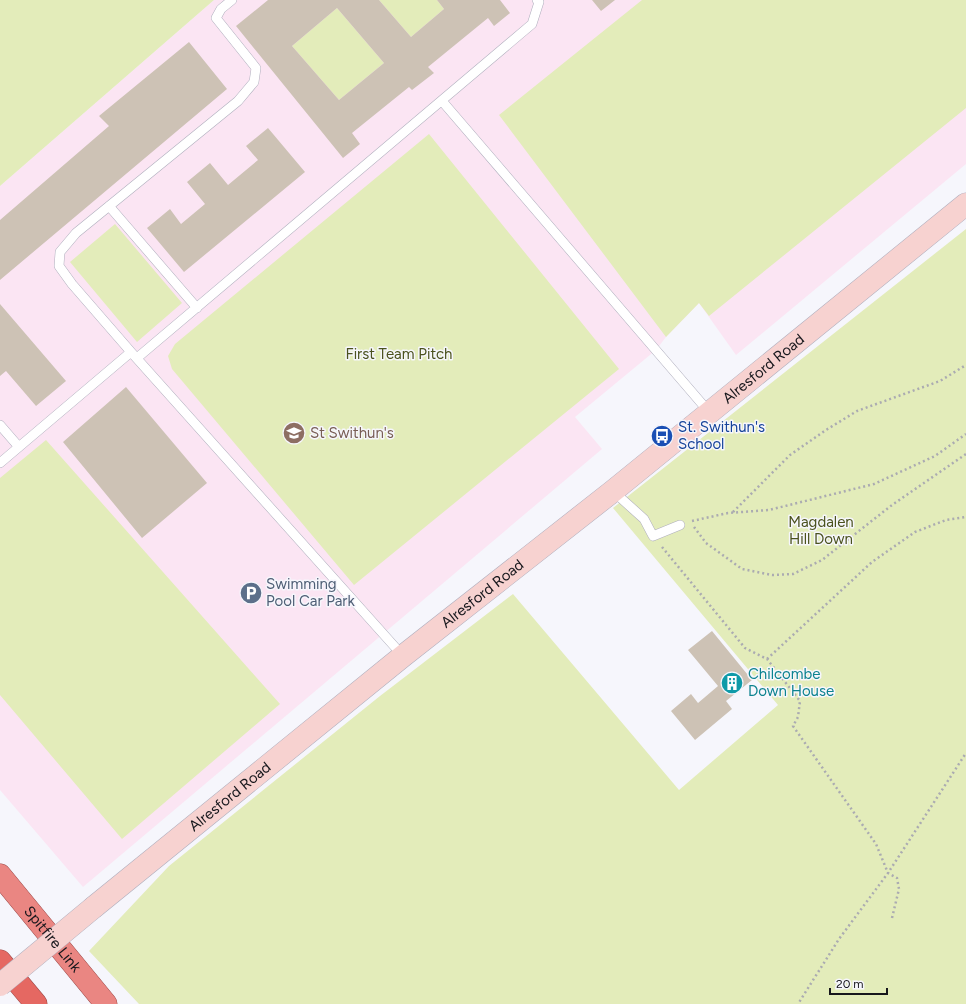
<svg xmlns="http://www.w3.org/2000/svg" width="966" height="1004" font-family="Figtree,sans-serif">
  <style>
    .education { fill: #fbe5f3 }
    .green { fill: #e3ecba }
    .building { fill: #cdc2b5; fill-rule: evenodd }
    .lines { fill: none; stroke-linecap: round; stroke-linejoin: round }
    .service-casing { stroke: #afaebd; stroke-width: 10 }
    .secondary-casing { stroke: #afaebd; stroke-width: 23 }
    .trunk-casing { stroke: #9d4c4a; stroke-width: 23 }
    .motorway-casing { stroke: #9d4c4a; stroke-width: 23 }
    .path { stroke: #ababb1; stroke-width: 2.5; stroke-dasharray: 2 3; stroke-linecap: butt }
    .service { stroke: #fff; stroke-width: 9 }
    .secondary { stroke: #f7d2d0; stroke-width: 22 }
    .trunk { stroke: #ea8682; stroke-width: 22 }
    .motorway { stroke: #e56862; stroke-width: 22 }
    .secondary-bridge-casing { stroke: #afaebd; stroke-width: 23; stroke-linecap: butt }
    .secondary-bridge { stroke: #f7d2d0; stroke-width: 22 }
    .labels { text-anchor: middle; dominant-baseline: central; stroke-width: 3; stroke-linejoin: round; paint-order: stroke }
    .park-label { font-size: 15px; fill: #4b521e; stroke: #f6f6fc }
    .street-label { font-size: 15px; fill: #17171c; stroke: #f6f6fc }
    .transit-label { font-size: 15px; fill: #164399; stroke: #f6f6fc; text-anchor: start }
    .education-label { font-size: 15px; fill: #785e54; stroke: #f6f6fc; text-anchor: start }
    .service-label { font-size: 15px; fill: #4e5e75; stroke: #f6f6fc; text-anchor: start }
    .culture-label { font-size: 15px; fill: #0d838f; stroke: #f6f6fc; text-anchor: start }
  </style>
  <rect width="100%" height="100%" fill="#f6f6fc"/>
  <path class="education" d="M214,0H966V164L736,355L699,303L666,337L656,350L575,417L602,449L83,887L0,790V186Z"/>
  <path class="green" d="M0,0H214L0,186Z
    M379,0H437L444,9L411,37Z
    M642,0H966V108L709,316L699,303L666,337L499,115Z
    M337,8L384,63L339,100L292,46Z
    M429,134L619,369L354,585L172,369L168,356L175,344Z
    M115,224L182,303L137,342L70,262Z
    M966,229V1004H139L89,951L169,866L380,696L513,594L679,790L778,705L613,508Z
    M46,440L280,704L122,839L0,695V478Z"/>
  <path class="building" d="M268,0H379L411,37L444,9L437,0H500L510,13L494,26L488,18L428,67L434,73L412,90L409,87L352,133L360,144L343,158L236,26ZM337,8L384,63L339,100L292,46Z
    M592,0H615L601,11Z
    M189,42L227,89L0,280V220L109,126L99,116Z
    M268,128L305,172L184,272L147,228L170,209L181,224L205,204L187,182L210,163L228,185L258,160L246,146Z
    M0,304L66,381L36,406L6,371L0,376Z
    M126,387L207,483L142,538L63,442Z
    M712,631L752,680L726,701L732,709L695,740L671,711L691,694L698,703L718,686L688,650Z"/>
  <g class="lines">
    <g class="service-casing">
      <path id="service" d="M232,0L221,9L216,18L256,68L254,82L238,101L76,233L60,252L59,266L72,284L131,352L403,656
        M442,101L709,412
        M109,206L197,308
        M137,358L532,24L539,2L537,0
        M0,425L19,447
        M0,463L131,352
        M613,491L644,519L653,536L680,525"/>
    </g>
    <g class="secondary-casing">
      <g id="secondary">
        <path id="s1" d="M94,907L403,656L613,491L966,204"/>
      </g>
    </g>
    <g class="trunk-casing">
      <g id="trunk">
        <path id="s2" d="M0,875L106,1004"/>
      </g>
    </g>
    <g class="motorway-casing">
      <path id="motorway" d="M0,961L36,1004"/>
    </g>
    <path class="path" d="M733,512L790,455L826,430L857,411L940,381L966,365
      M692,521L728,513L769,510L874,484L935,456L966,434
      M694,527L706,543L742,569L772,575L793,574L822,560L892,505L966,454
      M662,547L745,648L767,659L800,701L798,717L793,726L876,844L888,873L839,939L798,1004
      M767,659L872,562L915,532L946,520L966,517
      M892,918L899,889L897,878L888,873L966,753"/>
    <use href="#service" class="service"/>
    <use href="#secondary" class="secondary"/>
    <use href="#trunk" class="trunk"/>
    <use href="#motorway" class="motorway"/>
    <g class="secondary-bridge-casing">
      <path id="secondary-bridge" d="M0,985L94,907"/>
    </g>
    <use href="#secondary-bridge" class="secondary-bridge"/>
  </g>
  <defs>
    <g id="school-disc" transform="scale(1.15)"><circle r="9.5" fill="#8d6e63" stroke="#f6f6fc"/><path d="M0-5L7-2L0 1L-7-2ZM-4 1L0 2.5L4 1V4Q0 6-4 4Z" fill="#fff"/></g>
    <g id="bus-disc" transform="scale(1.15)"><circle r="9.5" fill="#1a4fb4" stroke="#f6f6fc"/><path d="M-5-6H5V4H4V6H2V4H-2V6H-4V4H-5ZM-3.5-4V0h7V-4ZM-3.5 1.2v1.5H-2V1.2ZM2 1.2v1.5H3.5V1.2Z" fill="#fff"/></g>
    <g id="parking-disc" transform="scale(1.15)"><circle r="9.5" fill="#5c6f8a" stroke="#f6f6fc"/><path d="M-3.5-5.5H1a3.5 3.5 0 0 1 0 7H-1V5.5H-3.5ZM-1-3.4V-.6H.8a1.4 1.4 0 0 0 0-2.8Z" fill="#fff"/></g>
    <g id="building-disc" transform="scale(1.15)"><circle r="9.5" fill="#0f9aa8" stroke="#f6f6fc"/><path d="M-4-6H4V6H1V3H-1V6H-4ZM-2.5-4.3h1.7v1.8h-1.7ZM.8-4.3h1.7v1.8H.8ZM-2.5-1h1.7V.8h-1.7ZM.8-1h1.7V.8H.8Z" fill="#fff"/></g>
  </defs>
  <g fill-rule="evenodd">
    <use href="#school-disc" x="294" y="433"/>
    <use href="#bus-disc" x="662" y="436"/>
    <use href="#parking-disc" x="251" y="593"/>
    <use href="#building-disc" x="732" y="683"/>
  </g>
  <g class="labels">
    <g class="park-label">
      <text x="399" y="354">First Team Pitch</text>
      <text x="821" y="522">Magdalen<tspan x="821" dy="17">Hill Down</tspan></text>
    </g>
    <g class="street-label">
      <text stroke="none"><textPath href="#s1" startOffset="859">Alresford Road</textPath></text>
      <text stroke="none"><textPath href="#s1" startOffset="499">Alresford Road</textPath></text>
      <text stroke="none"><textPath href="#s1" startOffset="175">Alresford Road</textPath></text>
      <text stroke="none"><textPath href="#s2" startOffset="83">Spitfire Link</textPath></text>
    </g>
    <g class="transit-label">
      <text x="678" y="427">St. Swithun's<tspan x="678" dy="17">School</tspan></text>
    </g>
    <g class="education-label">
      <text x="310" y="433">St Swithun's</text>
    </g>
    <g class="service-label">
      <text x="266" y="584">Swimming<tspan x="266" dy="17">Pool Car Park</tspan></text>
    </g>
    <g class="culture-label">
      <text x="748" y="674">Chilcombe<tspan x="748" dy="17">Down House</tspan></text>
    </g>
  </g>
  <path d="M830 988v6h57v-6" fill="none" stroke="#17171c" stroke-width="2"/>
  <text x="836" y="988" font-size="12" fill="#17171c" stroke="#f6f6fc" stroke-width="3" paint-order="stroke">20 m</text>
</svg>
